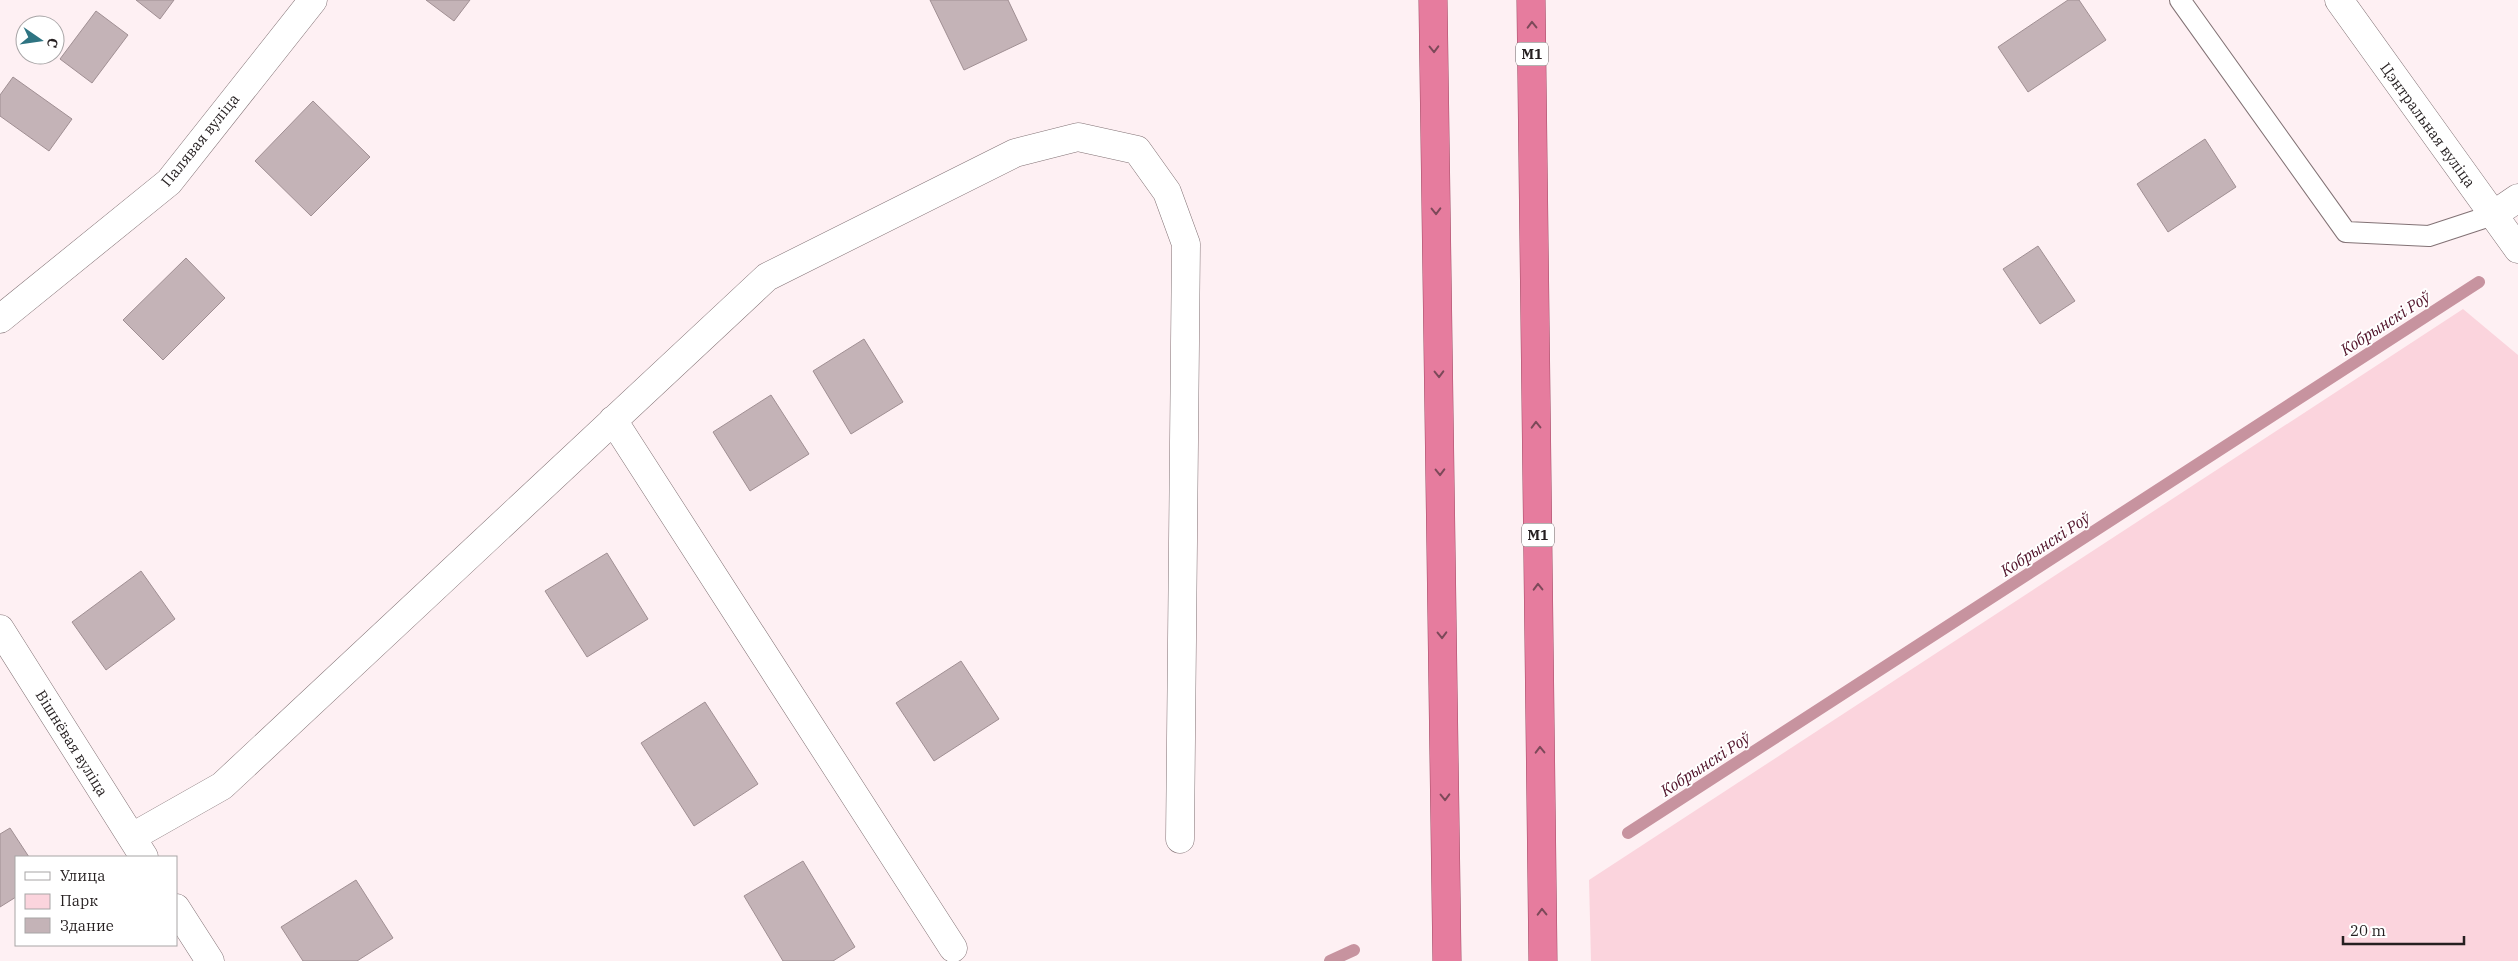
<svg xmlns="http://www.w3.org/2000/svg" width="2518" height="961" font-family="'IBM Plex Serif',serif">
  <style>
    .green { fill: #fbd4dd }
    .lines { fill: none; stroke-linecap: round; stroke-linejoin: round }
    .stream { stroke: #c7939f; stroke-width: 12 }
    .building { fill: #c4b3b7; stroke: #a08f93 }
    .service-casing { stroke: #827275; stroke-width: 22 }
    .minor-casing { stroke: #827275; stroke-width: 29 }
    .tertiary-casing { stroke: #827275; stroke-width: 29 }
    .trunk-casing { stroke: #9f4762; stroke-width: 29 }
    .service { stroke: #fff; stroke-width: 20 }
    .minor { stroke: #fff; stroke-width: 28 }
    .tertiary { stroke: #fff; stroke-width: 28 }
    .trunk { stroke: #e67c9e; stroke-width: 28 }
    .oneway { stroke: #7c4959 }
    .labels { text-anchor: middle; dominant-baseline: central; stroke-width: 4; stroke-linejoin: round; paint-order: stroke }
    .shield { fill: #fff; stroke: #666263; stroke-width: 1 }
    .shield-label { font-size: 14px; font-weight: bold; fill: #251f20 }
    .street-label { font-size: 15px; fill: #251f20; stroke: #fff }
    .water-label { font-size: 16px; font-style: italic; fill: #501128; stroke: #fff }
  </style>
  <rect width="100%" height="100%" fill="#fef0f3"/>
  <path class="green" d="M2463,309L2518,355V961H1591L1589,880Z"/>
  <g class="lines">
    <path class="stream" d="M1628,833L2479,282
      M1330,961L1354,950"/>
  </g>
  <path class="building" d="M136,0H174L160,19Z
    M426,0H470L454,21Z
    M930,0H1008L1027,40L964,70Z
    M2068,0H2079L2106,40L2028,92L1998,47Z
    M96,11L128,35L92,83L60,59Z
    M13,77L72,119L49,151L0,116V95Z
    M313,101L370,157L311,216L255,161Z
    M2205,139L2236,187L2168,232L2137,184Z
    M2038,246L2075,301L2040,324L2003,269Z
    M186,258L225,298L163,360L123,320Z
    M864,339L903,402L851,434L813,371Z
    M771,395L809,454L750,491L713,432Z
    M607,553L648,619L587,657L545,591Z
    M141,571L175,619L106,670L72,622Z
    M961,661L999,719L934,761L896,703Z
    M705,702L758,784L694,826L641,743Z
    M10,828L29,857H16V897L0,907V834Z
    M803,861L855,947L833,961H783L744,896Z
    M356,880L393,938L357,961H303L281,927Z"/>
  <g class="lines">
    <g class="service-casing">
      <path id="service" d="M2180,0L2346,232L2429,236L2493,215"/>
    </g>
    <g class="minor-casing">
      <path id="minor" d="M2493,215L2518,198
        M0,319L169,182L313,0
        M613,420L953,948
        M0,629L144,857
        M132,837L222,786L767,277L1015,153L1078,137L1137,150L1167,192L1186,244L1180,839
        M176,908L210,961"/>
    </g>
    <g class="tertiary-casing">
      <path id="tertiary" d="M2339,0L2518,249"/>
    </g>
    <g class="trunk-casing">
      <path id="trunk" d="M1433,0L1447,961
        M1531,0L1543,961"/>
    </g>
    <use href="#service" class="service"/>
    <use href="#minor" class="minor"/>
    <use href="#tertiary" class="tertiary"/>
    <use href="#trunk" class="trunk"/>
  </g>
  <defs><path id="oneway-chevron" d="M-2-3.5L2.5 0L-2 3.5" fill="none" stroke-width="1.6" stroke-linecap="round" stroke-linejoin="round" transform="scale(1.25)"/></defs>
  <g class="oneway">
    <use href="#oneway-chevron" transform="translate(1532 25) rotate(-91)"/>
    <use href="#oneway-chevron" transform="translate(1434 49) rotate(89)"/>
    <use href="#oneway-chevron" transform="translate(1436 211) rotate(89)"/>
    <use href="#oneway-chevron" transform="translate(1439 374) rotate(89)"/>
    <use href="#oneway-chevron" transform="translate(1536 425) rotate(-91)"/>
    <use href="#oneway-chevron" transform="translate(1440 472) rotate(89)"/>
    <use href="#oneway-chevron" transform="translate(1538 587) rotate(-91)"/>
    <use href="#oneway-chevron" transform="translate(1442 635) rotate(89)"/>
    <use href="#oneway-chevron" transform="translate(1540 750) rotate(-91)"/>
    <use href="#oneway-chevron" transform="translate(1445 797) rotate(89)"/>
    <use href="#oneway-chevron" transform="translate(1542 912) rotate(-91)"/>
  </g>
  <g class="labels">
    <g class="shield">
      <rect x="1516" y="42.5" width="32" height="23" rx="4"/>
      <rect x="1522" y="523.5" width="32" height="23" rx="4"/>
    </g>
    <g class="shield-label">
      <text x="1532" y="54">М1</text>
      <text x="1538" y="535">М1</text>
    </g>
    <g class="street-label">
      <text transform="translate(2428 125) rotate(54)">Цэнтральная вуліца</text>
      <text transform="translate(200 140) rotate(-51)">Палявая вуліца</text>
      <text transform="translate(72 743) rotate(58)">Вішнёвая вуліца</text>
    </g>
    <g class="water-label">
      <text transform="translate(2385 323) rotate(-33)">Кобрынскі Роў</text>
      <text transform="translate(2045 544) rotate(-33)">Кобрынскі Роў</text>
      <text transform="translate(1705 764) rotate(-33)">Кобрынскі Роў</text>
    </g>
  </g>
  <rect x="15" y="856" width="162" height="90" fill="#ffffff" stroke="#a8a5a6"/>
  <rect x="25" y="872" width="25" height="8" fill="#ffffff" stroke="#a8a5a6"/>
  <text x="60" y="881" font-size="15" fill="#251f20">Улица</text>
  <rect x="25" y="894" width="25" height="15" fill="#fbd4dd" stroke="#a8a5a6"/>
  <text x="60" y="906" font-size="15" fill="#251f20">Парк</text>
  <rect x="25" y="918" width="25" height="15" fill="#c4b3b7" stroke="#a8a5a6"/>
  <text x="60" y="931" font-size="15" fill="#251f20">Здание</text>
  <g transform="translate(40 40) rotate(103)"><circle r="24" fill="#ffffff" stroke="#a8a5a6"/>
  <path d="M0-4L9 19L0 12L-9 19Z" fill="#2e7482"/>
  <text y="-8" font-size="14" font-weight="bold" text-anchor="middle" fill="#251f20">С</text>
  </g>
  <path d="M2343 936v8h121v-8" fill="none" stroke="#251f20" stroke-width="2.5"/>
  <text x="2350" y="936" font-size="15" fill="#251f20" stroke="#ffffff" stroke-width="4" paint-order="stroke">20 m</text>
</svg>
